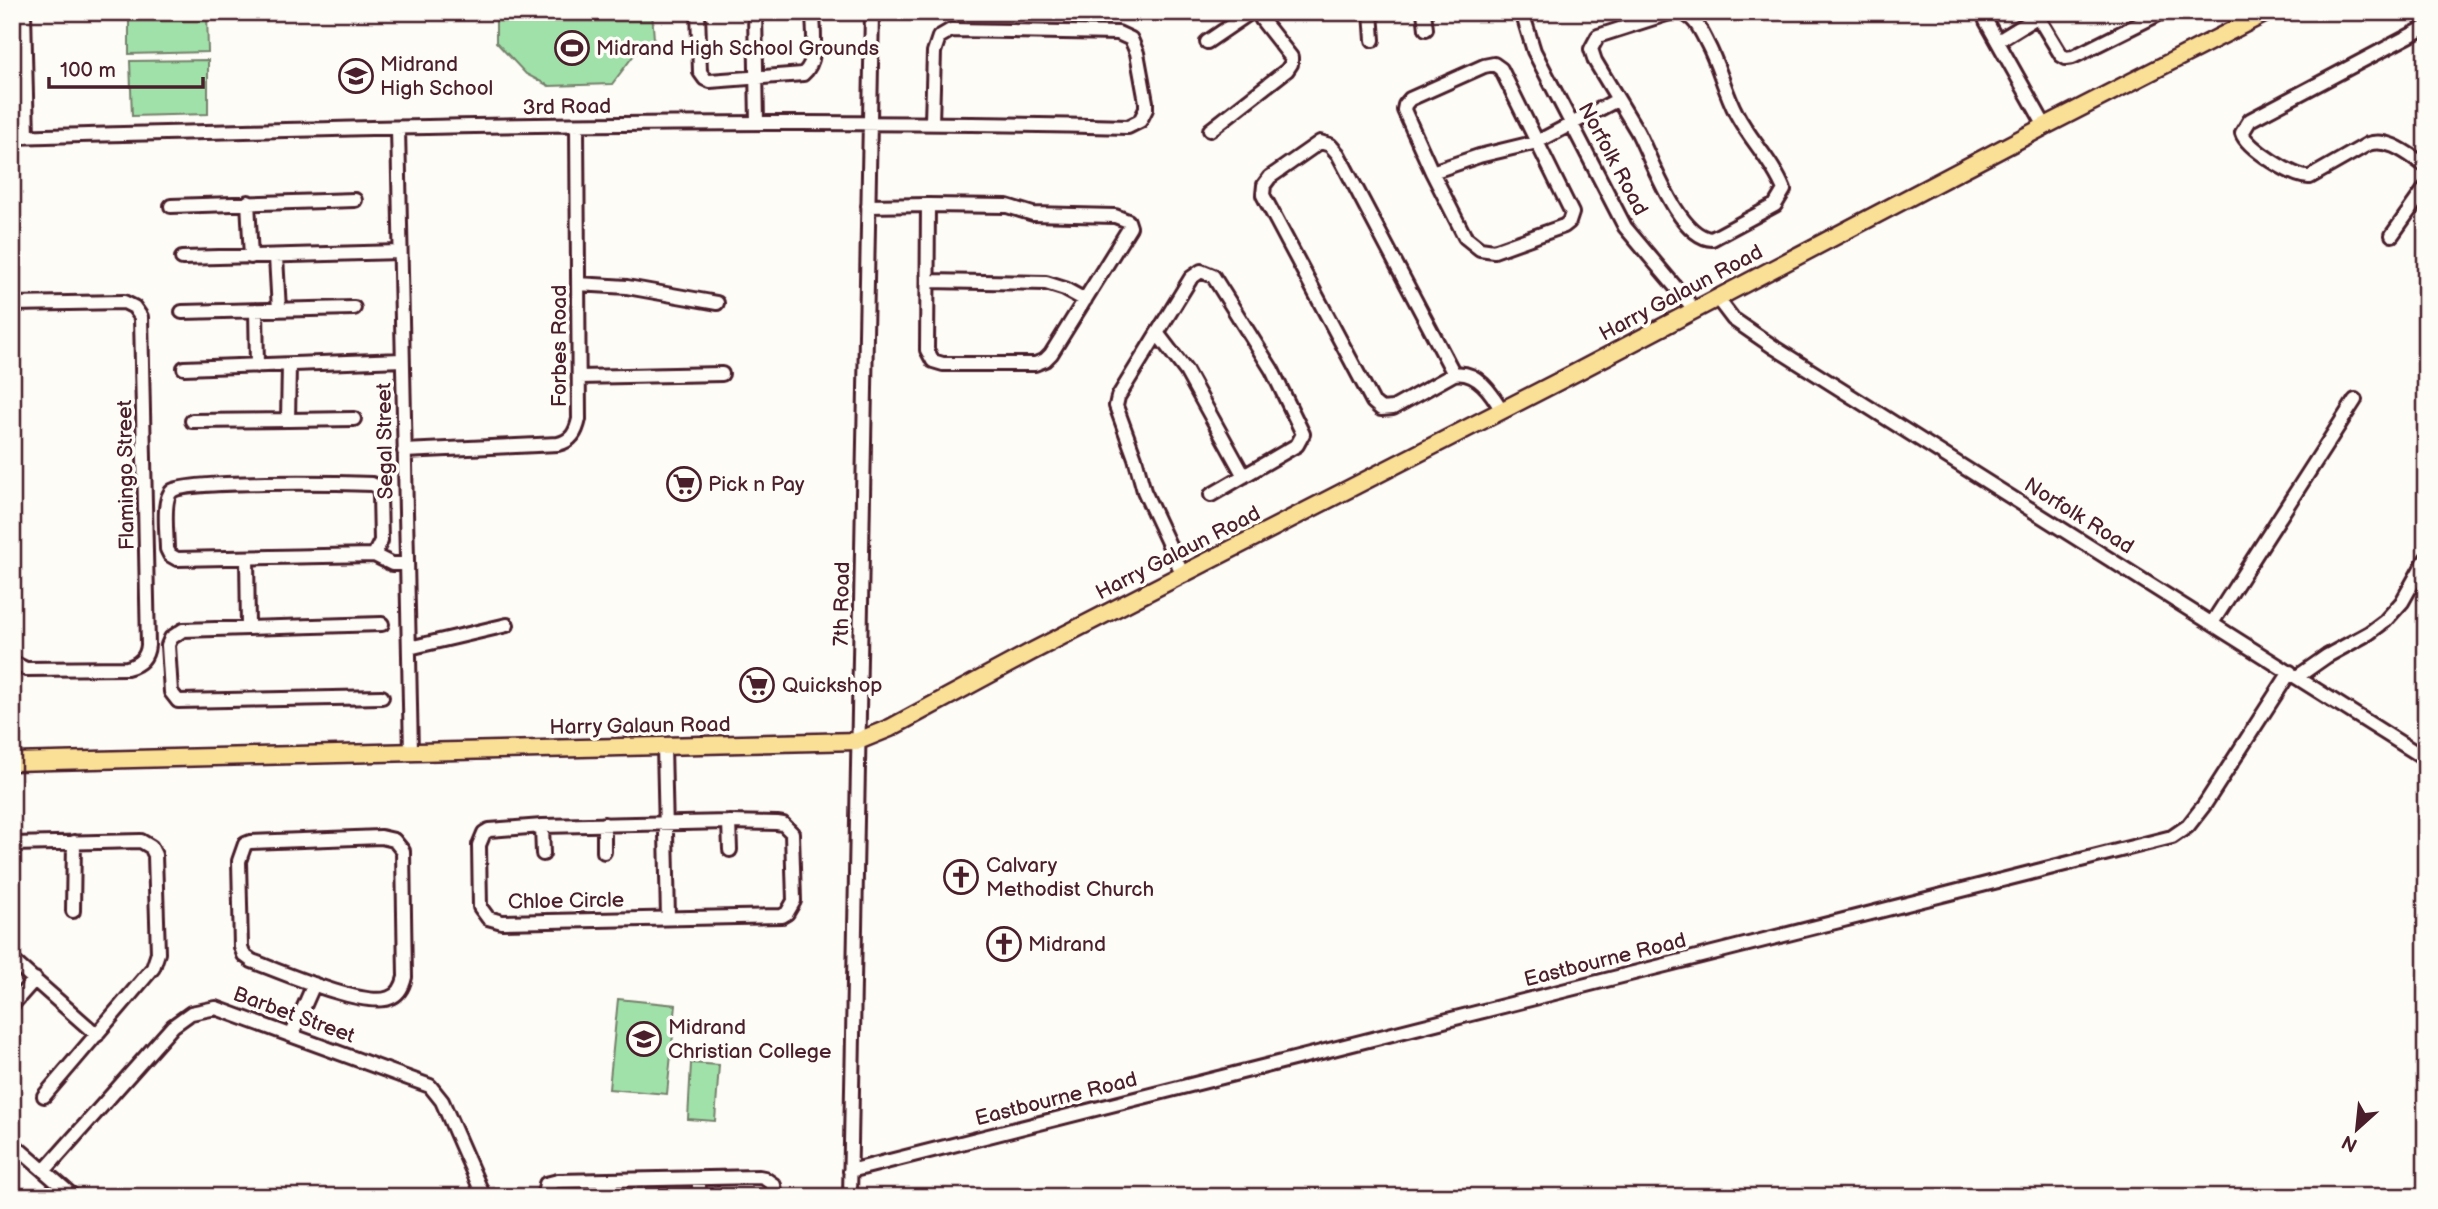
<svg xmlns="http://www.w3.org/2000/svg" width="2438" height="1209" font-family="'Balsamiq Sans',sans-serif">
  <style>
    .green { fill: #a0e1aa; stroke: #75806a; stroke-width: 2 }
    .lines { fill: none; stroke-linecap: round; stroke-linejoin: round }
    .minor-casing { stroke: #4a1f2b; stroke-width: 18 }
    .major-casing { stroke: #4a1f2b; stroke-width: 21 }
    .minor { stroke: #fdfcf7; stroke-width: 12 }
    .major { stroke: #fadf96; stroke-width: 16 }
    .labels { text-anchor: middle; dominant-baseline: central; stroke-width: 7; stroke-linejoin: round; paint-order: stroke }
    .poi-label { font-size: 21px; fill: #4a1f2b; stroke: #fdfcf7; text-anchor: start }
    .street-label { font-size: 21px; fill: #4a1f2b; stroke: #fdfcf7 }
  </style>
  <rect width="100%" height="100%" fill="#fdfcf7"/>
  <filter id="ink" filterUnits="userSpaceOnUse"><feTurbulence type="fractalNoise" baseFrequency=".0143" numOctaves="2"/><feDisplacementMap in="SourceGraphic" scale="14" xChannelSelector="R" yChannelSelector="G"/><feConvolveMatrix kernelMatrix="1 2 1 2 8 2 1 2 1" color-interpolation-filters="sRGB"/></filter>
  <g filter="url(#ink)">
    <path class="green" d="M129,12H207L208,52L129,54Z
      M496,12H652L654,39L634,55L612,84L549,86L526,74L496,42Z
      M208,60V114L132,116L130,61Z
      M618,999L676,1005L667,1094L609,1089Z
      M691,1063L719,1065L715,1121L688,1119Z"/>
    <g class="lines">
      <g class="minor-casing">
        <path id="minor" d="M24,12L27,137
          M698,12L700,72L705,79L710,81L803,74C819,61 813,31 813,12
          M755,12L757,123
          M1371,12L1373,40
          M1424,12L1426,29
          M1522,12L1534,51L1625,227L1694,309
          M1673,12L1598,36L1591,49L1595,61C1609,84 1623,108 1637,131C1651,157 1678,238 1712,239L1775,205L1784,190C1773,162 1750,140 1736,113C1724,90 1719,65 1707,43C1700,29 1695,17 1680,12
          M2035,12L2061,55L2066,58L2073,57L2163,12
          M1986,21L2045,126
          M2426,27L2250,120L2242,133C2246,147 2295,179 2310,177L2368,144C2389,137 2409,155 2426,166
          M1998,41L2037,17
          M1207,42L1251,12
          M1494,64L1501,69L1572,213L1569,222L1564,226L1494,251L1480,249L1465,237L1432,172L1404,110L1405,105L1410,99L1484,66Z
          M398,128L411,752
          M1210,130L1287,70L1291,64V57L1262,20L1259,12
          M12,137C384,127 756,117 1128,127L1140,121L1146,109V102L1137,53L1131,39L1118,33L951,30L939,37L934,52L932,122
          M1320,142L1330,145L1338,154L1454,374L1393,408L1381,409L1373,402L1263,195L1264,185L1270,177Z
          M1432,172L1479,156L1537,142L1617,100
          M248,202L251,257
          M928,205L1007,206L1033,214L1115,216L1128,221L1130,227L1051,354L1045,360L1035,364H943L933,361L927,350Z
          M171,206L355,200
          M868,206L928,205
          M2392,235L2426,187
          M276,257L279,310
          M182,258L400,252
          M928,281L1046,283L1065,289L1085,300
          M578,284L627,287L717,303
          M1717,298L1733,319L1775,348L2426,759
          M12,304L124,302L134,307L141,317L148,645C147,658 139,665 127,668L26,669L12,662
          M256,310L257,366
          M182,312L354,308
          M1157,333L1186,371L1244,476
          M289,365L288,420L354,419
          M184,368L402,360
          M1454,374C1477,370 1492,393 1502,411
          M579,377L722,374
          M192,421L288,420
          M404,451L558,444C571,441 576,433 579,419L577,126
          M374,555L381,541L380,494L378,487L372,484C344,483 186,480 172,491C162,499 167,536 167,549L170,555L177,559L374,555L392,564H407
          M247,558L248,626
          M1183,575L1144,491L1135,458L1116,406L1118,397L1191,278L1201,271L1213,276L1272,370L1303,434L1297,445L1211,495
          M2212,623L2355,400
          M382,624L183,630L171,638L168,645L171,692L178,701L382,697
          M409,648L507,625
          M2297,677L2327,656L2369,633L2385,621L2402,602L2426,559
          M664,747L668,917
          M729,822L777,823L783,824L792,833L794,901L787,913L782,916L502,922L488,918L480,907L479,845L484,833L489,830L542,826Z
          M729,822L730,850
          M542,826L543,854
          M381,837L394,840L403,851L405,977C403,986 399,995 389,998C364,1008 279,971 252,961L244,955L241,947L239,861L245,844L250,842Z
          M12,844L141,841L151,847L155,855L158,953L153,968L44,1096
          M604,852V824
          M73,911L74,842
          M12,960L97,1035
          M12,1005L35,979
          M292,1034L314,984
          M12,1143L74,1197
          M44,1171L173,1026L191,1013L216,1008L430,1086L442,1101L484,1197
          M850,1171L2172,837L2188,826L2205,804L2290,672
          M543,1197L546,1184L558,1181L759,1177L764,1178L774,1185L776,1197
          M699,1197V1178
          M850,1197L872,12"/>
      </g>
      <g class="major-casing">
        <path id="major" d="M12,762L858,741L890,728L1031,652L1571,375L2045,126L2268,12"/>
      </g>
      <use href="#minor" class="minor"/>
      <use href="#major" class="major"/>
    </g>
  </g>
  <defs>
    <g id="stadium-ring" transform="scale(1.75)"><circle r="9.5" fill="#fdfcf7" stroke="#4a1f2b" stroke-width="1.5"/><path d="M0-5a6.5 5 0 1 0 0 10a6.5 5 0 1 0 0-10ZM-3.5-1.8h7v3.6h-7Z" fill="#4a1f2b"/></g>
    <g id="school-ring" transform="scale(1.75)"><circle r="9.5" fill="#fdfcf7" stroke="#4a1f2b" stroke-width="1.5"/><path d="M0-5L7-2L0 1L-7-2ZM-4 1L0 2.5L4 1V4Q0 6-4 4Z" fill="#4a1f2b"/></g>
    <g id="supermarket-ring" transform="scale(1.75)"><circle r="9.5" fill="#fdfcf7" stroke="#4a1f2b" stroke-width="1.5"/><path d="M-6-5.5h2.5l.6 2H6L4.5 2H-2.5L-4.4-4H-6ZM-1.5 3.2a1.3 1.3 0 1 0 .1 0ZM3 3.2a1.3 1.3 0 1 0 .1 0Z" fill="#4a1f2b"/></g>
    <g id="church-ring" transform="scale(1.75)"><circle r="9.5" fill="#fdfcf7" stroke="#4a1f2b" stroke-width="1.5"/><path d="M-1.2-6h2.4v3.5h3.3v2.4h-3.3V6h-2.4V-.1h-3.3v-2.4h3.3Z" fill="#4a1f2b"/></g>
  </defs>
  <g fill-rule="evenodd">
    <use href="#stadium-ring" x="572" y="48"/>
    <use href="#school-ring" x="356" y="76"/>
    <use href="#supermarket-ring" x="684" y="484"/>
    <use href="#supermarket-ring" x="757" y="685"/>
    <use href="#church-ring" x="961" y="877"/>
    <use href="#church-ring" x="1004" y="944"/>
    <use href="#school-ring" x="644" y="1039"/>
  </g>
  <g class="labels">
    <g class="poi-label">
      <text x="596" y="48">Midrand High School Grounds</text>
      <text x="380" y="64">Midrand<tspan x="380" dy="24">High School</tspan></text>
      <text x="708" y="484">Pick n Pay</text>
      <text x="782" y="685">Quickshop</text>
      <text x="986" y="865">Calvary<tspan x="986" dy="24">Methodist Church</tspan></text>
      <text x="1028" y="944">Midrand</text>
      <text x="668" y="1027">Midrand<tspan x="668" dy="24">Christian College</tspan></text>
    </g>
    <g class="street-label">
      <text transform="translate(567 107) rotate(-1)">3rd Road</text>
      <text transform="translate(1613 159) rotate(62)">Norfolk Road</text>
      <text transform="translate(1681 293) rotate(-28)">Harry Galaun Road</text>
      <text transform="translate(559 346) rotate(-90)">Forbes Road</text>
      <text transform="translate(385 441) rotate(-91)">Segal Street</text>
      <text transform="translate(126 475) rotate(-91)">Flamingo Street</text>
      <text transform="translate(2079 516) rotate(32)">Norfolk Road</text>
      <text transform="translate(1178 553) rotate(-27)">Harry Galaun Road</text>
      <text transform="translate(842 604) rotate(-89)">7th Road</text>
      <text transform="translate(640 726) rotate(-1)">Harry Galaun Road</text>
      <text transform="translate(566 901) rotate(-1)">Chloe Circle</text>
      <text transform="translate(1605 960) rotate(-14)">Eastbourne Road</text>
      <text transform="translate(294 1015) rotate(20)">Barbet Street</text>
      <text transform="translate(1056 1099) rotate(-14)">Eastbourne Road</text>
    </g>
  </g>
  <rect width="2438" height="1209" fill="none" stroke="#fdfcf7" stroke-width="42"/>
  <rect x="21" y="21" width="2396" height="1167" fill="none" stroke="#4a1f2b" stroke-width="2.5" filter="url(#ink)"/>
  <g transform="translate(2357 1129) rotate(207)" stroke="#fdfcf7" stroke-width="5" paint-order="stroke">
  <path d="M0-5L12 26L0 18L-12 26Z" fill="#4a1f2b"/>
  <text y="-10" font-size="19" font-weight="bold" text-anchor="middle" fill="#4a1f2b">N</text>
  </g>
  <path d="M49 77v10h154v-10" fill="none" stroke="#4a1f2b" stroke-width="3.5"/>
  <text x="60" y="77" font-size="21" fill="#4a1f2b" stroke="#fdfcf7" stroke-width="5" paint-order="stroke">100 m</text>
</svg>
